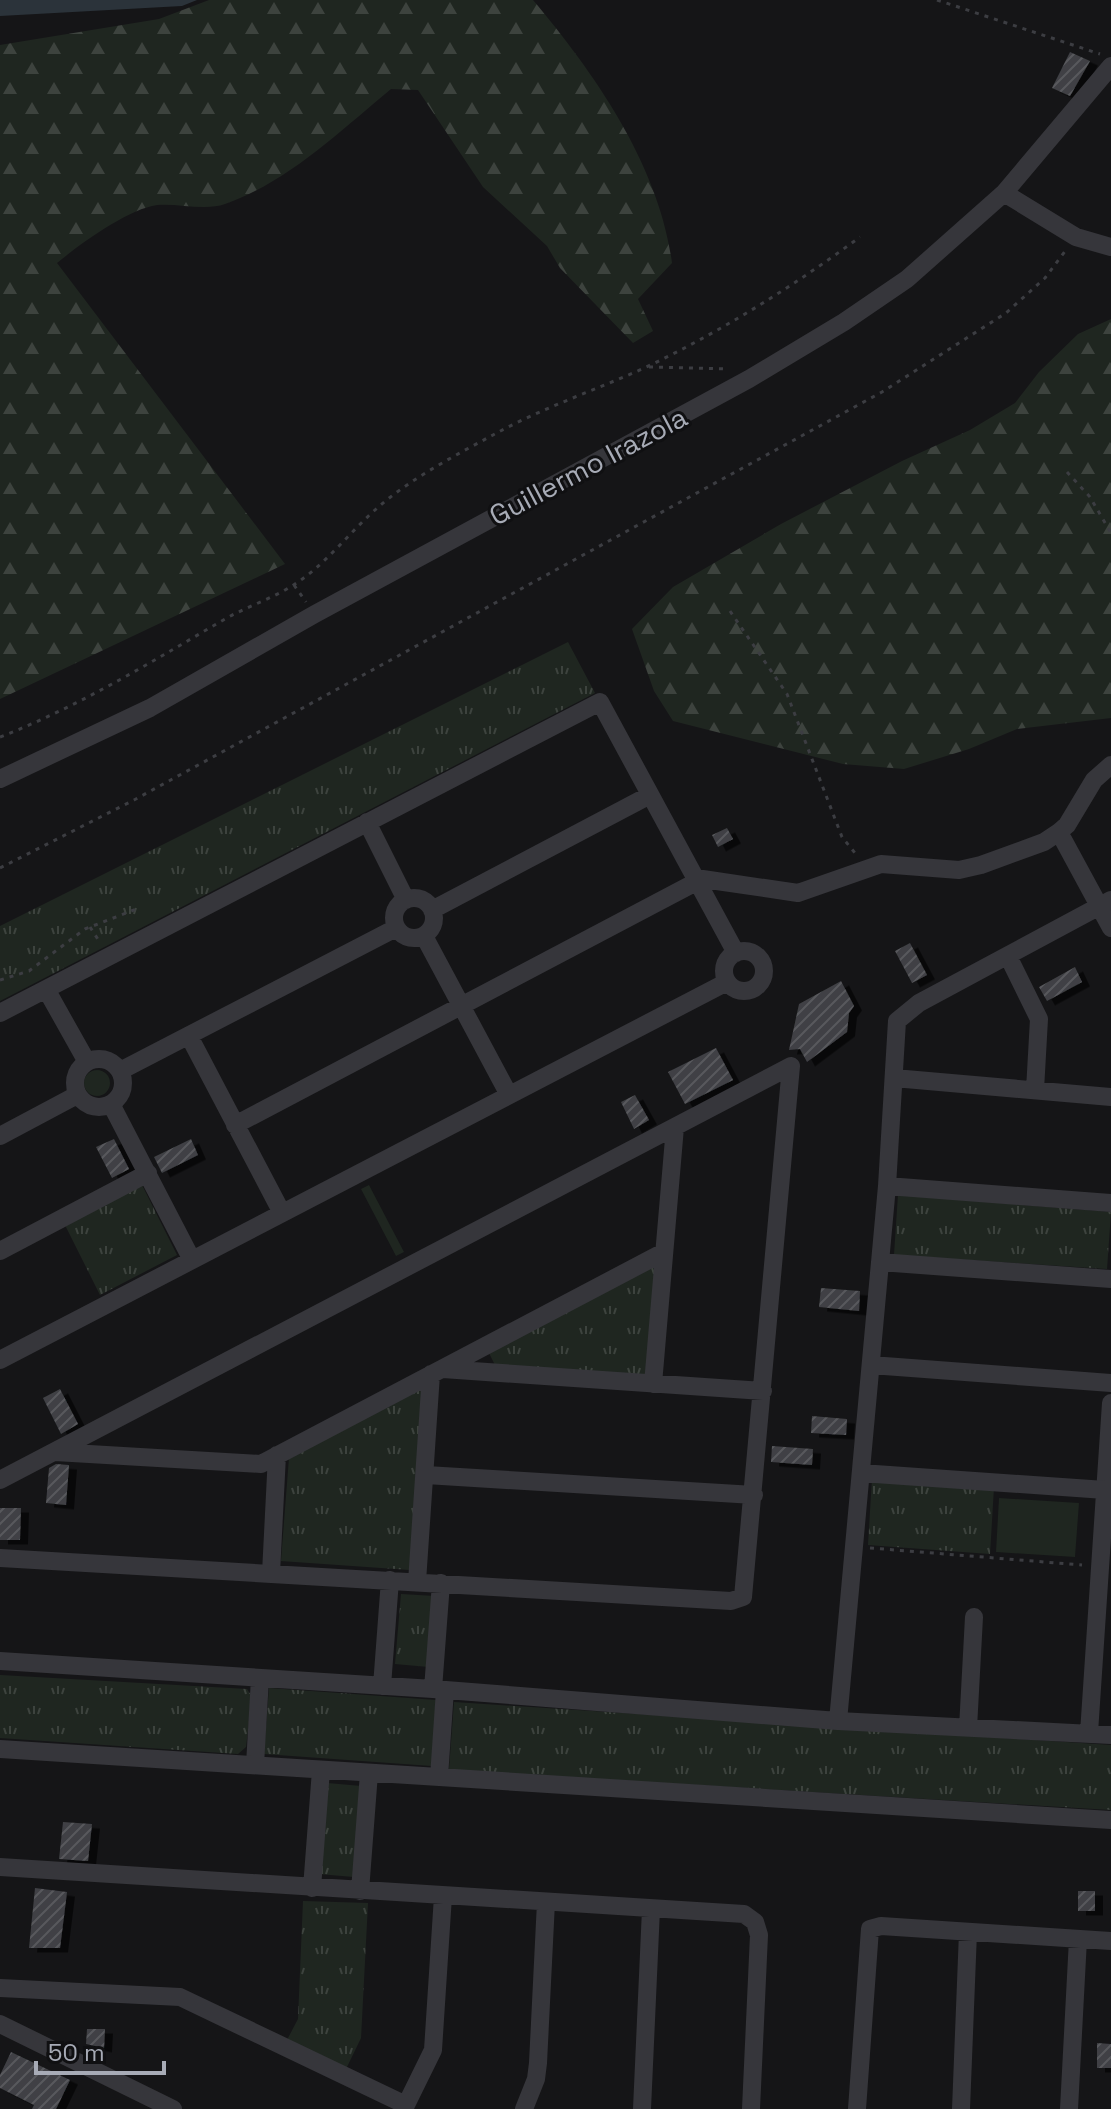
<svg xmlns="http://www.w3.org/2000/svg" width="1111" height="2109" font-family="'Space Grotesk',sans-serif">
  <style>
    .grass { fill: #1f2620 }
    .forest { fill: url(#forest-firs) }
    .park { fill: url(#park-tufts) }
    .water { fill: #2b333a }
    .building { fill: url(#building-hatch); filter: url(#shadow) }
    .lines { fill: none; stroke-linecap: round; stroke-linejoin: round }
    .path { stroke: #3c3d42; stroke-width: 3; stroke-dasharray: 4 6; stroke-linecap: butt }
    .minor { stroke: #36363b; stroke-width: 18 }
    .labels { text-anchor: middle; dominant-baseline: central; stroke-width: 6; stroke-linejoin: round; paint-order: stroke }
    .street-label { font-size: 28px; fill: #a7abb6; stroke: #101012 }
  </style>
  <defs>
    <pattern id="forest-firs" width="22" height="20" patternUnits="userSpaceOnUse" patternTransform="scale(2)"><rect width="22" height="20" fill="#1f2620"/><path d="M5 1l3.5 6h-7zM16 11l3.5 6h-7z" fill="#3d433e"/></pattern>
    <pattern id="park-tufts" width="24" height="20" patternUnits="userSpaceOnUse" patternTransform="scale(2)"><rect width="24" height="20" fill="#1f2620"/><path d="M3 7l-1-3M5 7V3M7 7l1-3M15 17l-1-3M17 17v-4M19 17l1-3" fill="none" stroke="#3d433e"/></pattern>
    <pattern id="building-hatch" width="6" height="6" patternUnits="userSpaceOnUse" patternTransform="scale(2)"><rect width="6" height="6" fill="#3f4044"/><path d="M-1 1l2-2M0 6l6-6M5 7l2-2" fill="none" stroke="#58595d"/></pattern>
    <filter id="shadow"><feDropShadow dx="8" dy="4.5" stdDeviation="0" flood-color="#0009"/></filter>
  </defs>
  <rect width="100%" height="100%" fill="#151517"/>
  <path class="grass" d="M84 1083a13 13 0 1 1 26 0a13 13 0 1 1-26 0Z
    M369,1185L404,1252L396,1256L361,1189Z
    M999,1498L1079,1503L1075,1557L996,1552Z"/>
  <path class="forest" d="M209,0H533C595,74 659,165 672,263L638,299L653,331L633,343L560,268L547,246L483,187L418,90L391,89C340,131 288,182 225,204C205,211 178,203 157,205C128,209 80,244 57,263L285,564L0,699V45L159,19Z
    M1111,319V718L1017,729L969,749L904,769L843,764L673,721L654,691L632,629L673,587L781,524L902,461L970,430L1015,403L1039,372L1078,334Z"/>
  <path class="park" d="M568,642L595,693L0,1001V926Z
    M141,1183L177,1255L100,1295L64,1223Z
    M898,1195L1111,1212L1107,1269L894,1255Z
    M657,1263L646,1375L495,1365L489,1353Z
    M422,1387L410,1570L281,1561L289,1458Z
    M872,1479L994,1487L990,1554L868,1545Z
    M401,1594L434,1596L429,1667L395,1664Z
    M0,1675L247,1689L252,1697L246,1747L238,1754L0,1738Z
    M269,1688L436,1700L432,1766L264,1754Z
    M454,1702L1111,1745V1810L449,1770Z
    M327,1783L361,1786L354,1877L319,1874Z
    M303,1901L368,1903L361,2038L346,2069L287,2040L298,2019Z"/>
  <path class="water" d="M0,0H197L182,6L0,16Z"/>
  <path class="building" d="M1070,52L1090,61L1070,96L1052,88Z
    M727,828L733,839L718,847L712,835Z
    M910,943L927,975L912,983L895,951Z
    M1075,967L1082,982L1047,1001L1039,987Z
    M841,981L854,1006L849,1013L847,1032L807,1062L800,1049L789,1050L799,1004Z
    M716,1048L733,1080L685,1104L668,1072Z
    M635,1095L649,1120L634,1129L621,1102Z
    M114,1139L129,1169L112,1178L96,1147Z
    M191,1139L198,1155L162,1173L154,1157Z
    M821,1288L860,1291L859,1311L819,1307Z
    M60,1389L78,1424L61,1434L43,1398Z
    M812,1416L847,1419L846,1435L811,1433Z
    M772,1446L813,1449L812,1465L771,1462Z
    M56,1464L69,1465L66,1505L46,1503L49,1468Z
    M0,1508H21L20,1540H0Z
    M63,1822L92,1824L88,1861L59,1859Z
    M35,1888L67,1892L60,1948H29Z
    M1078,1891H1095V1911H1078Z
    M87,2029H105L104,2048L86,2044Z
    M1097,2043L1111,2044V2068H1097Z
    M11,2052L70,2080L56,2109H32L34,2105L0,2088V2075Z"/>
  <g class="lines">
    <path class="path" d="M937,0L1100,54
      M649,367L729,369
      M1067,472L1090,497L1111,533
      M294,585L306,602
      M730,611L787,694L842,837L855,853
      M0,737C80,706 151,662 225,619C248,606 274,598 295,584C326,564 348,534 375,510C408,480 454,456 493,435C540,409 593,391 642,369C719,333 792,287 860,237
      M0,868L134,800L882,392L1006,313L1045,278L1066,250
      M90,927L99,941
      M0,980L29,971L85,929L139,908
      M870,1548L1082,1565"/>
    <path class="minor" d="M1004,193L1076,237L1111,247
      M0,779L150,708L315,614L749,379L844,322L907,279L1004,193L1111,66
      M367,822L406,900
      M1059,832L1111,928
      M696,878L798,893L881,864L959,870L981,865L1044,842L1059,832L1067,825L1094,780L1111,765
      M394 918a20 20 0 1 1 40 0a20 20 0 1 1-40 0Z
      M432,910L650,795
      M424,936L509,1095
      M724 971a20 20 0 1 1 40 0a20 20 0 1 1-40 0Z
      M1008,956L1039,1019L1035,1090
      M46,989L87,1062
      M0,1013L600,702L736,953
      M189,1036L282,1213
      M75 1083a24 24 0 1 1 48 0a24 24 0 1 1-48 0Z
      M120,1071L396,928
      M894,1078L1111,1097
      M111,1104L192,1260
      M235,1125L698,881
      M0,1136L77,1095
      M887,1186L1111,1203
      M0,1251L148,1173
      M880,1262L1111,1279
      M0,1360L727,982
      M871,1365L1111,1383
      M443,1369L763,1391
      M653,1384L675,1127
      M55,1452L261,1464L664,1252
      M861,1473L1105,1490
      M426,1475L754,1495
      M0,1480L791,1066
      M0,1558L731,1601L743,1597L791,1066
      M271,1573L277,1455
      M417,1582L431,1374
      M0,1661L433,1689L838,1721L1111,1735
      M382,1686L390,1580
      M433,1689L441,1583
      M838,1721L887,1186L897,1021L919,1003L1111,900
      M968,1728L974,1617
      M1089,1733L1111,1403
      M0,1749L1111,1820
      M255,1765L260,1678
      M439,1777L445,1690
      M0,1867L744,1914L755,1922L759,1935L751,2109
      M312,1888L321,1770
      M360,1891L369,1773
      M0,1988L180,1997L406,2105
      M0,2024L173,2109
      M404,2109L433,2050L443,1896
      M524,2109L536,2079L538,2063L546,1902
      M642,2109L651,1909
      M857,2109L870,1929L881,1926L1111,1941
      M961,2109L968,1932
      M1069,2109L1078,1939"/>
  </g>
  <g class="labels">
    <g class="street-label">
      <text transform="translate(588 466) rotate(-28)">Guillermo Irazola</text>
    </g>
  </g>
  <path d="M36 2061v12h128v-12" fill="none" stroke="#a7abb6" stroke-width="4"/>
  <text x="48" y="2061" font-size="24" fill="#a7abb6" stroke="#101012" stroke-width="6" paint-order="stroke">50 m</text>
</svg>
